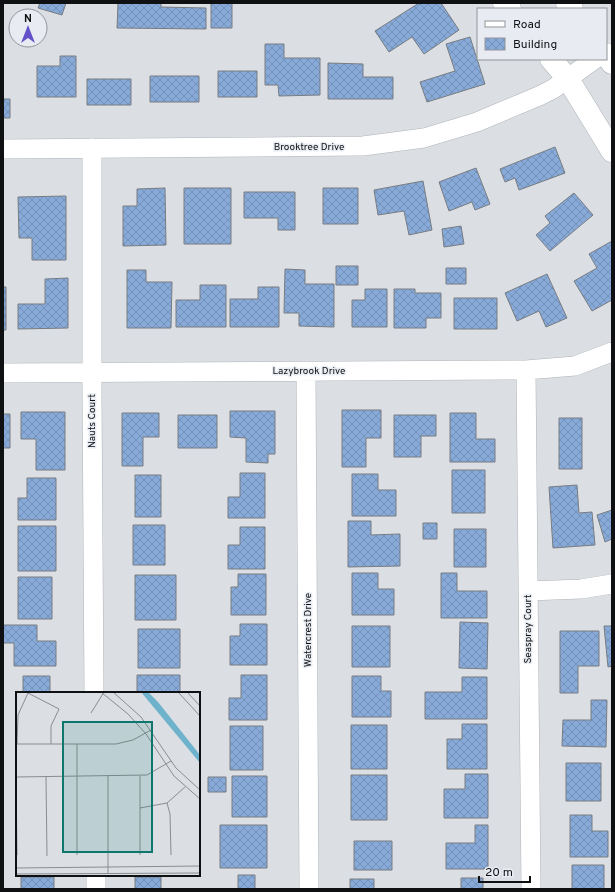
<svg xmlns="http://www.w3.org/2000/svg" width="615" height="892" font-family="Overpass,sans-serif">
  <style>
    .building { fill: url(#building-cross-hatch); stroke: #787c81 }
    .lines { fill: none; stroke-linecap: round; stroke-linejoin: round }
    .minor-casing { stroke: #afb3b8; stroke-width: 20 }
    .secondary-casing { stroke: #afb3b8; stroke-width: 23 }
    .minor { stroke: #fff; stroke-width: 19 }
    .secondary { stroke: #fff; stroke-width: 22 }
    .labels { text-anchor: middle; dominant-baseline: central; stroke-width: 3; stroke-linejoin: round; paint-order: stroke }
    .street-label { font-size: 10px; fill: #0f1012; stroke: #e8ecf2 }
    .inset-road { fill: none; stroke: #898c90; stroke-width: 1 }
    .view { fill: #0f766e; fill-opacity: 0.15; stroke: #0f766e; stroke-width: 2 }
    .inset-edge { fill: none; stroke: #0f1012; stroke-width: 2 }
  </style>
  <defs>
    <pattern id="building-cross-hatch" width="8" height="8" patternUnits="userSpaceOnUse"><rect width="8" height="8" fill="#88aad9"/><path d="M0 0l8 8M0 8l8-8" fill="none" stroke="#7491b9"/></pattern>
  </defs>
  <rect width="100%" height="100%" fill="#dbdfe4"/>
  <path class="building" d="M40,3H66L62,15L38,8Z
    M118,3H161V7L206,8V29L117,28Z
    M211,3H232V28H211Z
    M419,3H441L459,30L424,54L412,37L389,52L375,31Z
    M470,37L485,84L427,102L420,82L455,71L446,44Z
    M265,44H284V58H320V95L279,96L278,85H265Z
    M60,56H76V97H37V66H60Z
    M328,63L363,64V77H393V99H328Z
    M218,71H257V97H218Z
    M150,76H199V102H150Z
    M87,79H131V105H87Z
    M3,99H10V118H3Z
    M555,147L565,173L519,190L515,178L505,182L500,169Z
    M476,168L490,204L475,210L472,202L449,211L439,182Z
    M423,181L432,230L409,235L404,211L378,215L374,190Z
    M165,188L166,245L123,246V206H137V189Z
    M184,188H231V244H184Z
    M323,188H358V224H323Z
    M244,192H295V230H278V218H244Z
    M574,193L593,215L550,251L536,235L550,223L545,216Z
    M66,196V260H32V238H19L18,197Z
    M461,226L464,244L444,247L442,229Z
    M612,241V300L592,311L574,281L597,268L589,254Z
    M336,266H358V285H336Z
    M446,268H466V284H446Z
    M285,269L305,270V284H334V327L299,326V313H284Z
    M127,270H146V282H172L171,328H127Z
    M547,274L567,318L546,327L539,311L517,321L505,293Z
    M68,278V328L18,329V304H45V279Z
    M200,285H226V327H176V300H200Z
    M3,287H6V330H3Z
    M258,287H279V327H230V299H258Z
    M365,289H387V327H352V300H365Z
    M394,289H415V293H441V318H426V328H394Z
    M454,298H497V329H454Z
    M342,410H381V438H366V467H342Z
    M230,411H275V454H268V463L246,462V438L230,437Z
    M21,412H65V470H36V439H21Z
    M122,413H159V437H143V466H122Z
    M450,413H476V439H495V462H450Z
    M3,414H10V448H3Z
    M178,415H217V448H178Z
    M394,415H436V436H421V457H394Z
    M559,418H582V469H559Z
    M452,470H485V513H452Z
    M240,473H265V518H228V497H240Z
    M352,474H378V490H396V516H352Z
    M135,475H161V517H135Z
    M27,478H56V520H18V498H27Z
    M577,485L579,513L592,512L595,545L553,548L549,487Z
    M612,510V539L605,542L597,515Z
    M348,521H371V535L400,534V566L348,567Z
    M423,523H437V539H423Z
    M133,525H165V565H133Z
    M18,526H56V571H18Z
    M240,527H265V569H228V545H240Z
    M454,529H486V567H454Z
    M352,573H378V589H394V615H352Z
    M441,573H457V591H487V618H441Z
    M238,574H266V615H231V587H238Z
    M135,575H176V620H135Z
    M18,577H52V619H18Z
    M460,622L488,623L487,669L459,668Z
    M240,624H267V665H230V636H240Z
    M3,625H37V641H56V666H14V643H3Z
    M352,626H390V667H352Z
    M604,626H612V666L608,667Z
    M138,629H180V668H138Z
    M560,631H599V666H578V693H560Z
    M137,675H180V693H137Z
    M241,675H267V720H229V698H241Z
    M23,676H50V693H23Z
    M352,676H381V691H391V717H352Z
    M462,677H487V719H425V692H462Z
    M591,700H607L606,747L562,746L563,720H591Z
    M462,724H487V769H447V739H462Z
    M351,725H387V769H351Z
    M230,726H263V770H230Z
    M566,763H601V801H566Z
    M465,774H488V818H444V789H465Z
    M351,775H387V820H351Z
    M232,776H267V817H232Z
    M208,777H226V792H208Z
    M16,783H17V821H16Z
    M570,815H592V831H608V857H570Z
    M220,825H267V868H220Z
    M475,825H488V869H446V843H475Z
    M354,841H392V870H354Z
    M572,865H604V889H572Z
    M238,875H255V889H238Z
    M21,877H54V889H21Z
    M135,877H161V889H135Z
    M461,878H483V889H461Z
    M350,879H374V889H350Z"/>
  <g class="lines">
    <g class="minor-casing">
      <path id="minor" d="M92,148V392L94,693
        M3,149L363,146L424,138L477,122L539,96L553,89L595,59
        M526,370L531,889
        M306,371L309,889
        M3,373L526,370L575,366L612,352
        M528,591L581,589L612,584
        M96,875V889"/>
    </g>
    <g class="secondary-casing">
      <path id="secondary" d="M504,3L510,9
        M567,3L572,9
        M606,54L612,63
        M551,59L568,79L612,151"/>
    </g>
    <use href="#minor" class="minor"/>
    <use href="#secondary" class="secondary"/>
  </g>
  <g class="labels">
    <g class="street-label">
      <text x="309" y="147">Brooktree Drive</text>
      <text x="309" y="371">Lazybrook Drive</text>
      <text transform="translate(92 421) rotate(-90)">Nauts Court</text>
      <text transform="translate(528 629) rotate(-90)">Seaspray Court</text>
      <text transform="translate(308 630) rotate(-90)">Watercrest Drive</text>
    </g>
  </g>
  <g transform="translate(16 692)">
    <rect width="184" height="184" fill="#dbdfe4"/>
    <path d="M125,0H132L142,10L184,63V71Z" fill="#6eb2cb"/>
    <path class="inset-road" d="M85,0L112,22L130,42L158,84L184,107M97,0L125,25L160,76L184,98M162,0L184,24M171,0L184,14M75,21L88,0M0,52H100L117,48L135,38M1,52L2,23L12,1L43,17L35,34V52M61,52V163M92,84V181M124,84V163M0,85L131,83L155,69M0,85L1,163M30,85L31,164M151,111L154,122L155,163M124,116L151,111L169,95M0,176L184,174M0,182L184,181"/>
    <path class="view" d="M47,30H136V160H47Z"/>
    <rect width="184" height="184" class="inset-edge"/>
  </g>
  <rect width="615" height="892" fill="none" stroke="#0f1012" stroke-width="8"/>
  <rect x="477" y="8" width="130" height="52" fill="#e8ecf2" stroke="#919498"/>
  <rect x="485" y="21" width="20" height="6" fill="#ffffff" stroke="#919498"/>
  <text x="513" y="28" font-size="12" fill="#0f1012">Road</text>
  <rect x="485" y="38" width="20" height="12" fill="url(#building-cross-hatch)" stroke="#919498"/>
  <text x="513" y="48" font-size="12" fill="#0f1012">Building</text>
  <g transform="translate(28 28)"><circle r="19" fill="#e8ecf2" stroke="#919498"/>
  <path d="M0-3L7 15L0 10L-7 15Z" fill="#6451ca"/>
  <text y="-6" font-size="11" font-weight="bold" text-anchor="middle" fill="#0f1012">N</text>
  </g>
  <path d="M479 876v6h51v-6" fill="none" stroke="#0f1012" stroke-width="2"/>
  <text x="485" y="876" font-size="12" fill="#0f1012" stroke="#e8ecf2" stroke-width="3" paint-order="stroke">20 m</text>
</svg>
